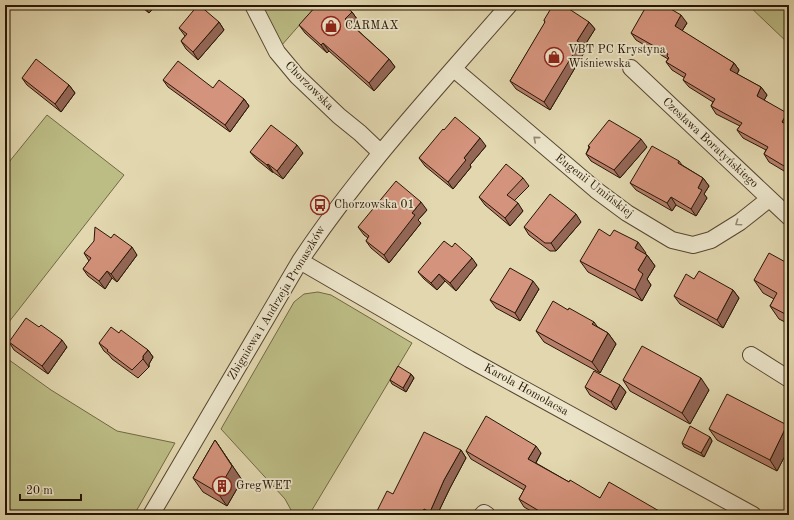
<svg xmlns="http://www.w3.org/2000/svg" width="794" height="520" font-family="'Old Standard TT',serif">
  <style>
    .green { fill: #bcbc85; stroke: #726944 }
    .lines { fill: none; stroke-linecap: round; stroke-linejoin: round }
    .minor-casing { stroke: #56462f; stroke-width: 18 }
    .minor { stroke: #ece5cb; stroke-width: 16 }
    .wall { fill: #b67e6b; stroke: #271604 }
    .shaded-wall { fill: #946757; stroke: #271604 }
    .building { fill: #d4937c; stroke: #271604 }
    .oneway { stroke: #938871 }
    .labels { text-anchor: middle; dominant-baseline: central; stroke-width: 3.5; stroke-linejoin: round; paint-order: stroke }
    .poi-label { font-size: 12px; fill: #271604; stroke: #ece5cb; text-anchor: start }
    .street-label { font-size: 12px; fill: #271604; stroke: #ece5cb }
  </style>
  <rect width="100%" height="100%" fill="#e2d7af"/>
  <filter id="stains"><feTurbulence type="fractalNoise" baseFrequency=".005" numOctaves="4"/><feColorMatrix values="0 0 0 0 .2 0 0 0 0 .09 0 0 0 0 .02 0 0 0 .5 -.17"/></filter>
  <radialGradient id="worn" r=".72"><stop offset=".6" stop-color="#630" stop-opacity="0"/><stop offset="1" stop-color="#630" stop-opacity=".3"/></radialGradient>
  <path class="green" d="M262,5H317L281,46L265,16Z
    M748,5H789V44Z
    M47,115L124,175L5,327V167Z
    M318,292L331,295L412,343L309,515H289L291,510L285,499L221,429L294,302L304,294Z
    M5,357L51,390L117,431L175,443L134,515H5Z"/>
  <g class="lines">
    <g class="minor-casing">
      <path id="minor" d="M253,5L277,52L297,76L339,116L360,133L381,153
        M631,68L789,217
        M454,69L596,190L627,213L672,240L693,245L711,240L740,222L769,199
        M300,261L469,359L753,515
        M751,355L789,379
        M151,515L300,261C361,169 437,88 509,5
        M482,515L484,513L487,515"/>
    </g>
    <use href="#minor" class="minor"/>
  </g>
  <path class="wall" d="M139,5H156L149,13Z
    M352,12L357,19L352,25L389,59L395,67L374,91L329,51L327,53L305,33L299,25Z
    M544,20L589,22L595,29L583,48L585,51L550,110L516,89L510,81L545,23Z
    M219,22L224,30L198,60L186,49L181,41L185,36L179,28Z
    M687,23L682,31L734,63L739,70L737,74L761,87L767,95L764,100L789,116V174L769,162L764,154L766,150L743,138L737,130L740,126L716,114L711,106L713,102L689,87L683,80L685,78L672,70L666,62L668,59L636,40L631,33Z
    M22,78L69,85L75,93L61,112L27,85Z
    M163,80L244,99L249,106L230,132L168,87Z
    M444,130L486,146L470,165L471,167L453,189L425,166L419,158Z
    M588,146L647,147L620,178L591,161L586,154L589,147Z
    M250,152L303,153L283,179L273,172H272L256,159Z
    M679,161L682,165L703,178L709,186L704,194L707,198L696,216L676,205L672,211L636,190L630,183Z
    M523,178L529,186L514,201L523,211L510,226L485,205L479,197Z
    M427,210L418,220L421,223L389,263L371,248L366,241L368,238L364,235L358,227Z
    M581,222L556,251H550L529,235L524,227Z
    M610,236L646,253L645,254L647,255L655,266L647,279L651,285L642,301L588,272L580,261Z
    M111,238L137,255L117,282L112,278L105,289L88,276L83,269L89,261L84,253Z
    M452,247L477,265L456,291L445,281L437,290L424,279L418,272Z
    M789,264V324L779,319L770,306L774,299L763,293L754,280Z
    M694,279L733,290L739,298L723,328L680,304L674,296Z
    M539,289L520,321L496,308L490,300Z
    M598,327L608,333L616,344L600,373L544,342L536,331Z
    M119,333L148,350L153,357L149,364V367L138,378L112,359L109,355L104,351L99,343Z
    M9,342L67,347L48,374L14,350Z
    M411,374L414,378L406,392L392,384L390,380Z
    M623,380L709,390L690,424L630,391Z
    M620,385L626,392L616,410L590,395L585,387Z
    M787,425L789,428V448L777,471L717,440L709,429Z
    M710,437L712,441L704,457L684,447L682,443Z
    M215,440L242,480L227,506L203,492L193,478Z
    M461,450L466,458L450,488L437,515H375L393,494Z
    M466,451L541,453L536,463L569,482L600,498L666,515H538L524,507L519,499L524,490L471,459Z"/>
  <path class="shaded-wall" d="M135,5H139L137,8Z
    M144,5H156L149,13L144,6Z
    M352,12L357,19L350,27L345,19Z
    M681,15L687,23L680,34L675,26Z
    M219,22L224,30L198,60L193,52Z
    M589,22L595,29L583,48L585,51L550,110L544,102L577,41Z
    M323,43L329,51L327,53L321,45Z
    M389,59L395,67L374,91L369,83Z
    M734,63L739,70L735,78L730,70Z
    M69,85L75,93L61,112L55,104Z
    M761,87L767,95L762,104L757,96Z
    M5,99L9,105L5,110Z
    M244,99L249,106L230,132L225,125Z
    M787,113L789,116V127L782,122Z
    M480,138L486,146L470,165L471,167L453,189L448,182L464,158Z
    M641,139L647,147L620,178L614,170Z
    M297,145L303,153L283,179L277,171Z
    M268,164L273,172H272L267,165Z
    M703,178L709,186L704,194L707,198L696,216L691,209L698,188Z
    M671,197L676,205L672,211L667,203Z
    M421,202L427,210L418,220L421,223L389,263L384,255L412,213Z
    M518,203L523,211L510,226L505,218Z
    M576,214L581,222L556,251L551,243Z
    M638,242L646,253L642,259L635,248Z
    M132,247L137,255L117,282L111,274Z
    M647,255L655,266L647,279L651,285L642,301L635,290L638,270Z
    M472,258L477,265L456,291L450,283Z
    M107,271L112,278L105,289L99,281Z
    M439,274L445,281L437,290L431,283Z
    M533,281L539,289L520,321L515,313Z
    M733,290L739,298L723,328L717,320Z
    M594,322L602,333L592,324Z
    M608,333L616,344L600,373L592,362Z
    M62,340L67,347L48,374L42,366Z
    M148,350L153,357L149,364V367L143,359V356Z
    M411,374L414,378L406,392L403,388Z
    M701,378L709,390L690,424L682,413Z
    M620,385L626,392L616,410L611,402Z
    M787,425L789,428V448L777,471L770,460Z
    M710,437L712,441L704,457L701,453Z
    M215,440L242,480L227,506L217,492Z
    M536,446L541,453L534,466L528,459Z
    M461,450L466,458L450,488L437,515H432L430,512L444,480Z
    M424,509L428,515H421Z"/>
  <path class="building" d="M198,5H199L219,22L193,52L181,41L187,34L179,28Z
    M317,5H344L352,12L345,19L389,59L369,83L323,43L321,45L299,25Z
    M553,5H563L589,22L577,41L580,43L544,102L510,81L545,22L544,20Z
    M647,5H664L681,15L675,26L734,63L730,70L761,87L757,96L787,113L782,122L789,126V169L764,154L768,147L737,130L742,123L711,106L715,99L683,80L686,74L666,62L669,58L667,56L668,54L631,33Z
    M36,59L69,85L55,104L22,78Z
    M178,61L213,88L219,80L244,99L225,125L163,80Z
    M455,117L480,138L464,158L466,160L448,182L419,158L443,129L444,130Z
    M609,120L641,139L614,170L586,154L590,147L588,146Z
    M271,125L297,145L277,171L268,164L267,165L250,152Z
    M652,146L679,161L678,163L703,178L698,188L702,190L691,209L671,197L667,203L630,183Z
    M506,164L523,178L507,195L518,203L505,218L479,197Z
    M396,181L421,202L412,213L415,215L384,255L366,241L369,236L358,227Z
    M550,194L576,214L551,243H545L524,227Z
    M95,227L111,238L114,234L132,247L111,274L107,271L99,281L83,269L91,258L84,253L94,241Z
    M599,229L610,236L614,230L638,242L635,248L647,255L638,270L643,274L635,290L580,261Z
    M444,241L452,247L455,243L472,258L450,283L439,274L431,283L418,272Z
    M769,253L789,264V267L788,270L789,271V316L770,306L777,293L754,280Z
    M510,268L533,281L515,313L490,300Z
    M699,271L733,290L717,320L674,296L686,274L694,279Z
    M553,301L568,310L569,308L594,322L592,324L608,333L592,362L536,331Z
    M26,318L39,327L41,325L62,340L42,366L9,342Z
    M111,327L119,333L121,330L148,350L143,356V359L132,370L107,351L108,350L99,343Z
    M642,346L701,378L682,413L623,380Z
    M398,366L411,374L403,388L390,380Z
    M594,371L620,385L611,402L585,387Z
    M727,394L787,425L770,460L709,429Z
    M486,416L536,446L528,459L569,482L570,480L600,498L609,482L666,515H546L519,499L526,486L466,451Z
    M690,426L710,437L701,453L682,443Z
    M424,432L461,450L444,480L430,512L424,509L421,515H375L387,491L393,494Z
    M215,440L232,466L217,492L193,478Z"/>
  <defs><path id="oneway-chevron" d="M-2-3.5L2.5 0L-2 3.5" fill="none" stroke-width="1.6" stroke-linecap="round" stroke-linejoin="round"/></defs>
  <g class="oneway">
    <use href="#oneway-chevron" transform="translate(536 139) rotate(-140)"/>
    <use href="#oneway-chevron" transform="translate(738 223) rotate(145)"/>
  </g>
  <defs>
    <g id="shop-ring" transform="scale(1)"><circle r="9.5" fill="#ece5cb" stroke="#8f2418" stroke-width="1.5"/><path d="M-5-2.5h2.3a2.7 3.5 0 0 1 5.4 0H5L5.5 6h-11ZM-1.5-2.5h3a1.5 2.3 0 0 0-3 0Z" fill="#8f2418"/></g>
    <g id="bus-ring" transform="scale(1)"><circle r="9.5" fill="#ece5cb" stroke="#8f2418" stroke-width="1.5"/><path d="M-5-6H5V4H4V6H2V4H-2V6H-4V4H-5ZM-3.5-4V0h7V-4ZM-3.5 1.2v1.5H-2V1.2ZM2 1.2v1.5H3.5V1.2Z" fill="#8f2418"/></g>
    <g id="building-ring" transform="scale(1)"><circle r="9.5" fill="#ece5cb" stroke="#8f2418" stroke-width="1.5"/><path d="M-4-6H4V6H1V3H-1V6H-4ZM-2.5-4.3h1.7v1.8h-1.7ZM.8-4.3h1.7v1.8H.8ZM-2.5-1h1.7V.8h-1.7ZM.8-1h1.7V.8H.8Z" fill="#8f2418"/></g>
  </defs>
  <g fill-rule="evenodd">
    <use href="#shop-ring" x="331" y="26"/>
    <use href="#shop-ring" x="554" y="57"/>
    <use href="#bus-ring" x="320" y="205"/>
    <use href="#building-ring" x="222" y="486"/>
  </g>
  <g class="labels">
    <g class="poi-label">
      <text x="345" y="26">CARMAX</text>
      <text x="568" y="50">VBT PC Krystyna<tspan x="568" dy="14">Wiśniewska</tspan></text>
      <text x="334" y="205">Chorzowska 01</text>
      <text x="236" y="486">GregWET</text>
    </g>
    <g class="street-label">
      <text transform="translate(309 86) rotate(45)">Chorzowska</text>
      <text transform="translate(710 143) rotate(43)">Czesława Boratyńskiego</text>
      <text transform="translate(594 186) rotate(38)">Eugenii Umińskiej</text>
      <text transform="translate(277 303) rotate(-59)">Zbigniewa i Andrzeja Pronaszków</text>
      <text transform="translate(526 390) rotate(29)">Karola Homolacsa</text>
    </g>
  </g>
  <rect width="794" height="520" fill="none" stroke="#e2d7af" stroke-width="20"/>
  <rect x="6" y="6" width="782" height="508" fill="none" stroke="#271604" stroke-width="2"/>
  <rect x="10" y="10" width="774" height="500" fill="none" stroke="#271604"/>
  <path d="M20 494v6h61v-6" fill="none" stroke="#271604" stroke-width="2"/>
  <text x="26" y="494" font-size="12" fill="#271604" stroke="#ece5cb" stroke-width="3" paint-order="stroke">20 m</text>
  <rect width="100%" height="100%" filter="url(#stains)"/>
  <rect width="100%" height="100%" fill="url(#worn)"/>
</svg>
